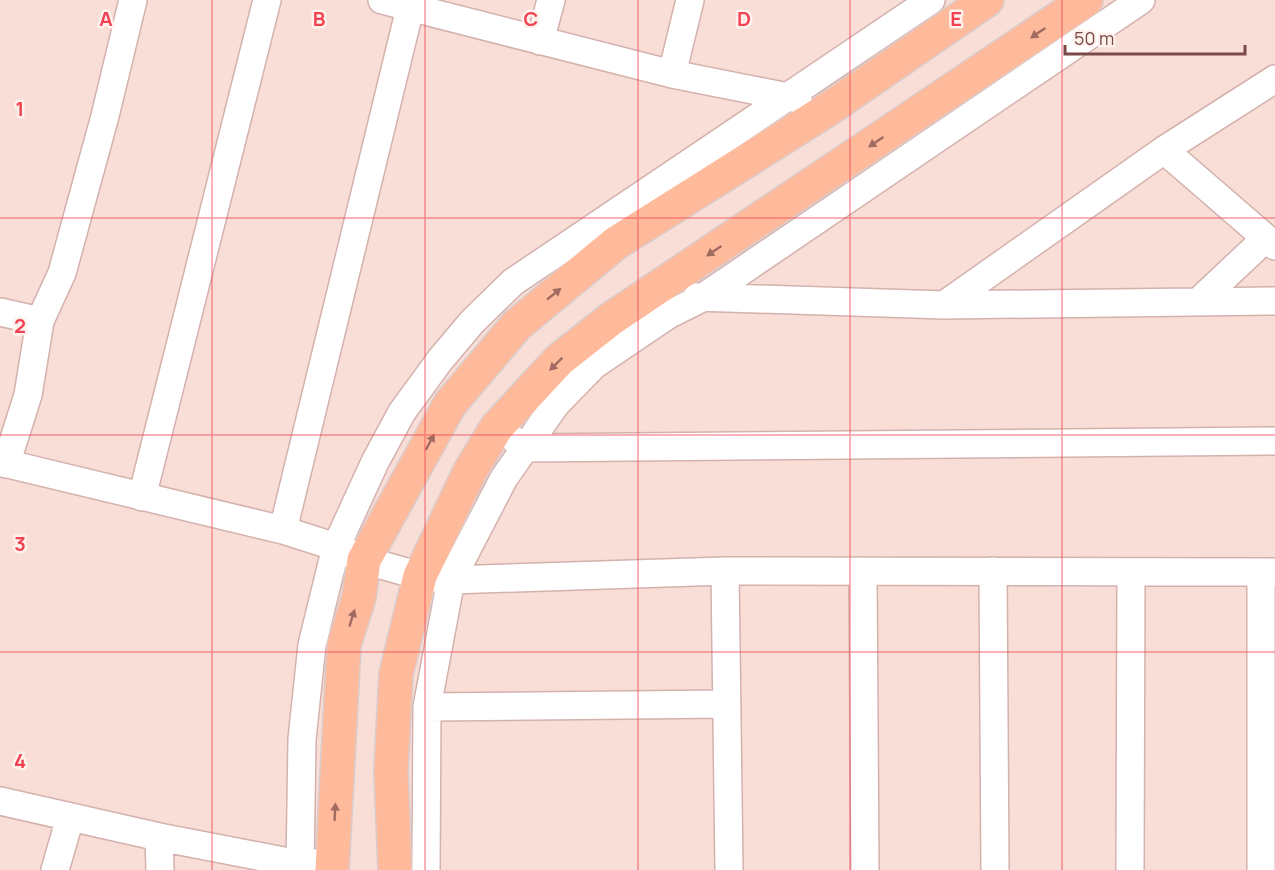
<svg xmlns="http://www.w3.org/2000/svg" width="1275" height="870" font-family="Manrope,sans-serif">
  <style>
    .residential { fill: #f8ded6 }
    .lines { fill: none; stroke-linecap: round; stroke-linejoin: round }
    .minor-casing { stroke: #d4b1ad; stroke-width: 30 }
    .major-casing { stroke: #dacccc; stroke-width: 36 }
    .minor { stroke: #fff; stroke-width: 27 }
    .major { stroke: #ffba9b; stroke-width: 33 }
    .oneway { fill: #a26b61 }
    .grid { fill: none; stroke: #f24152; stroke-width: 1.5; stroke-opacity: 0.55 }
    .grid-label { font-size: 20px; text-anchor: middle; font-weight: bold; fill: #f24152; stroke: #fff2ed; stroke-width: 5; stroke-linejoin: round; paint-order: stroke }
  </style>
  <rect width="100%" height="100%" fill="#feece5"/>
  <path class="residential" d="M0,0H1275V870H0Z"/>
  <g class="lines">
    <g class="minor-casing">
      <path id="minor" d="M382,0L672,74L798,99
        M540,41L551,0
        M672,74L690,0
        M1164,150L1275,246
        M697,297L944,305L1275,301
        M1198,302L1265,239
        M944,305L1164,150L1275,79
        M0,312L40,321
        M516,441L526,448L1275,441
        M0,462L283,530L336,547L364,560L420,576L451,580L725,571L1275,572
        M6,464L28,395L40,321L62,273L105,116L133,0
        M142,497L267,0
        M283,530L412,0
        M725,571L729,870
        M863,571L865,870
        M993,571L995,870
        M1261,572V870
        M427,707L727,704
        M0,801L159,837L299,864L316,863
        M159,837L160,870
        M55,870L70,818
        M300,870L302,739L312,645L336,547L375,462L402,412L440,360L472,322L513,282L931,0
        M426,870L427,707L451,580L504,478L556,404L594,365L668,315L702,298L1141,0
        M1130,870L1131,573"/>
    </g>
    <g class="major-casing">
      <path id="major" d="M332,870L344,645L359,597L364,560L450,404L517,325L616,243L830,108L987,0
        M395,870L391,770L396,674L420,576L470,471L497,427L559,360L611,319L1086,0"/>
    </g>
    <use href="#minor" class="minor"/>
    <use href="#major" class="major"/>
  </g>
  <defs><path id="oneway-solid" d="M-6-.8H1V-3.2L6.5 0L1 3.2V.8H-6Z" transform="scale(1.5)"/></defs>
  <g class="oneway">
    <use href="#oneway-solid" transform="translate(1038 33) rotate(146)"/>
    <use href="#oneway-solid" transform="translate(876 142) rotate(146)"/>
    <use href="#oneway-solid" transform="translate(714 251) rotate(146)"/>
    <use href="#oneway-solid" transform="translate(554 294) rotate(-39)"/>
    <use href="#oneway-solid" transform="translate(556 364) rotate(135)"/>
    <use href="#oneway-solid" transform="translate(430 442) rotate(-62)"/>
    <use href="#oneway-solid" transform="translate(352 618) rotate(-73)"/>
    <use href="#oneway-solid" transform="translate(335 812) rotate(-87)"/>
  </g>
  <path class="grid" d="M212,0V870M425,0V870M638,0V870M850,0V870M1062,0V870M0,218H1275M0,435H1275M0,652H1275"/>
  <g class="grid-label">
    <text x="106" y="26">A</text>
    <text x="319" y="26">B</text>
    <text x="531" y="26">C</text>
    <text x="744" y="26">D</text>
    <text x="956" y="26">E</text>
    <text x="20" y="116">1</text>
    <text x="20" y="333">2</text>
    <text x="20" y="551">3</text>
    <text x="20" y="768">4</text>
  </g>
  <path d="M1065 45v9h180v-9" fill="none" stroke="#7a4948" stroke-width="3"/>
  <text x="1074" y="45" font-size="18" fill="#7a4948" stroke="#fff2ed" stroke-width="4.5" paint-order="stroke">50 m</text>
</svg>
